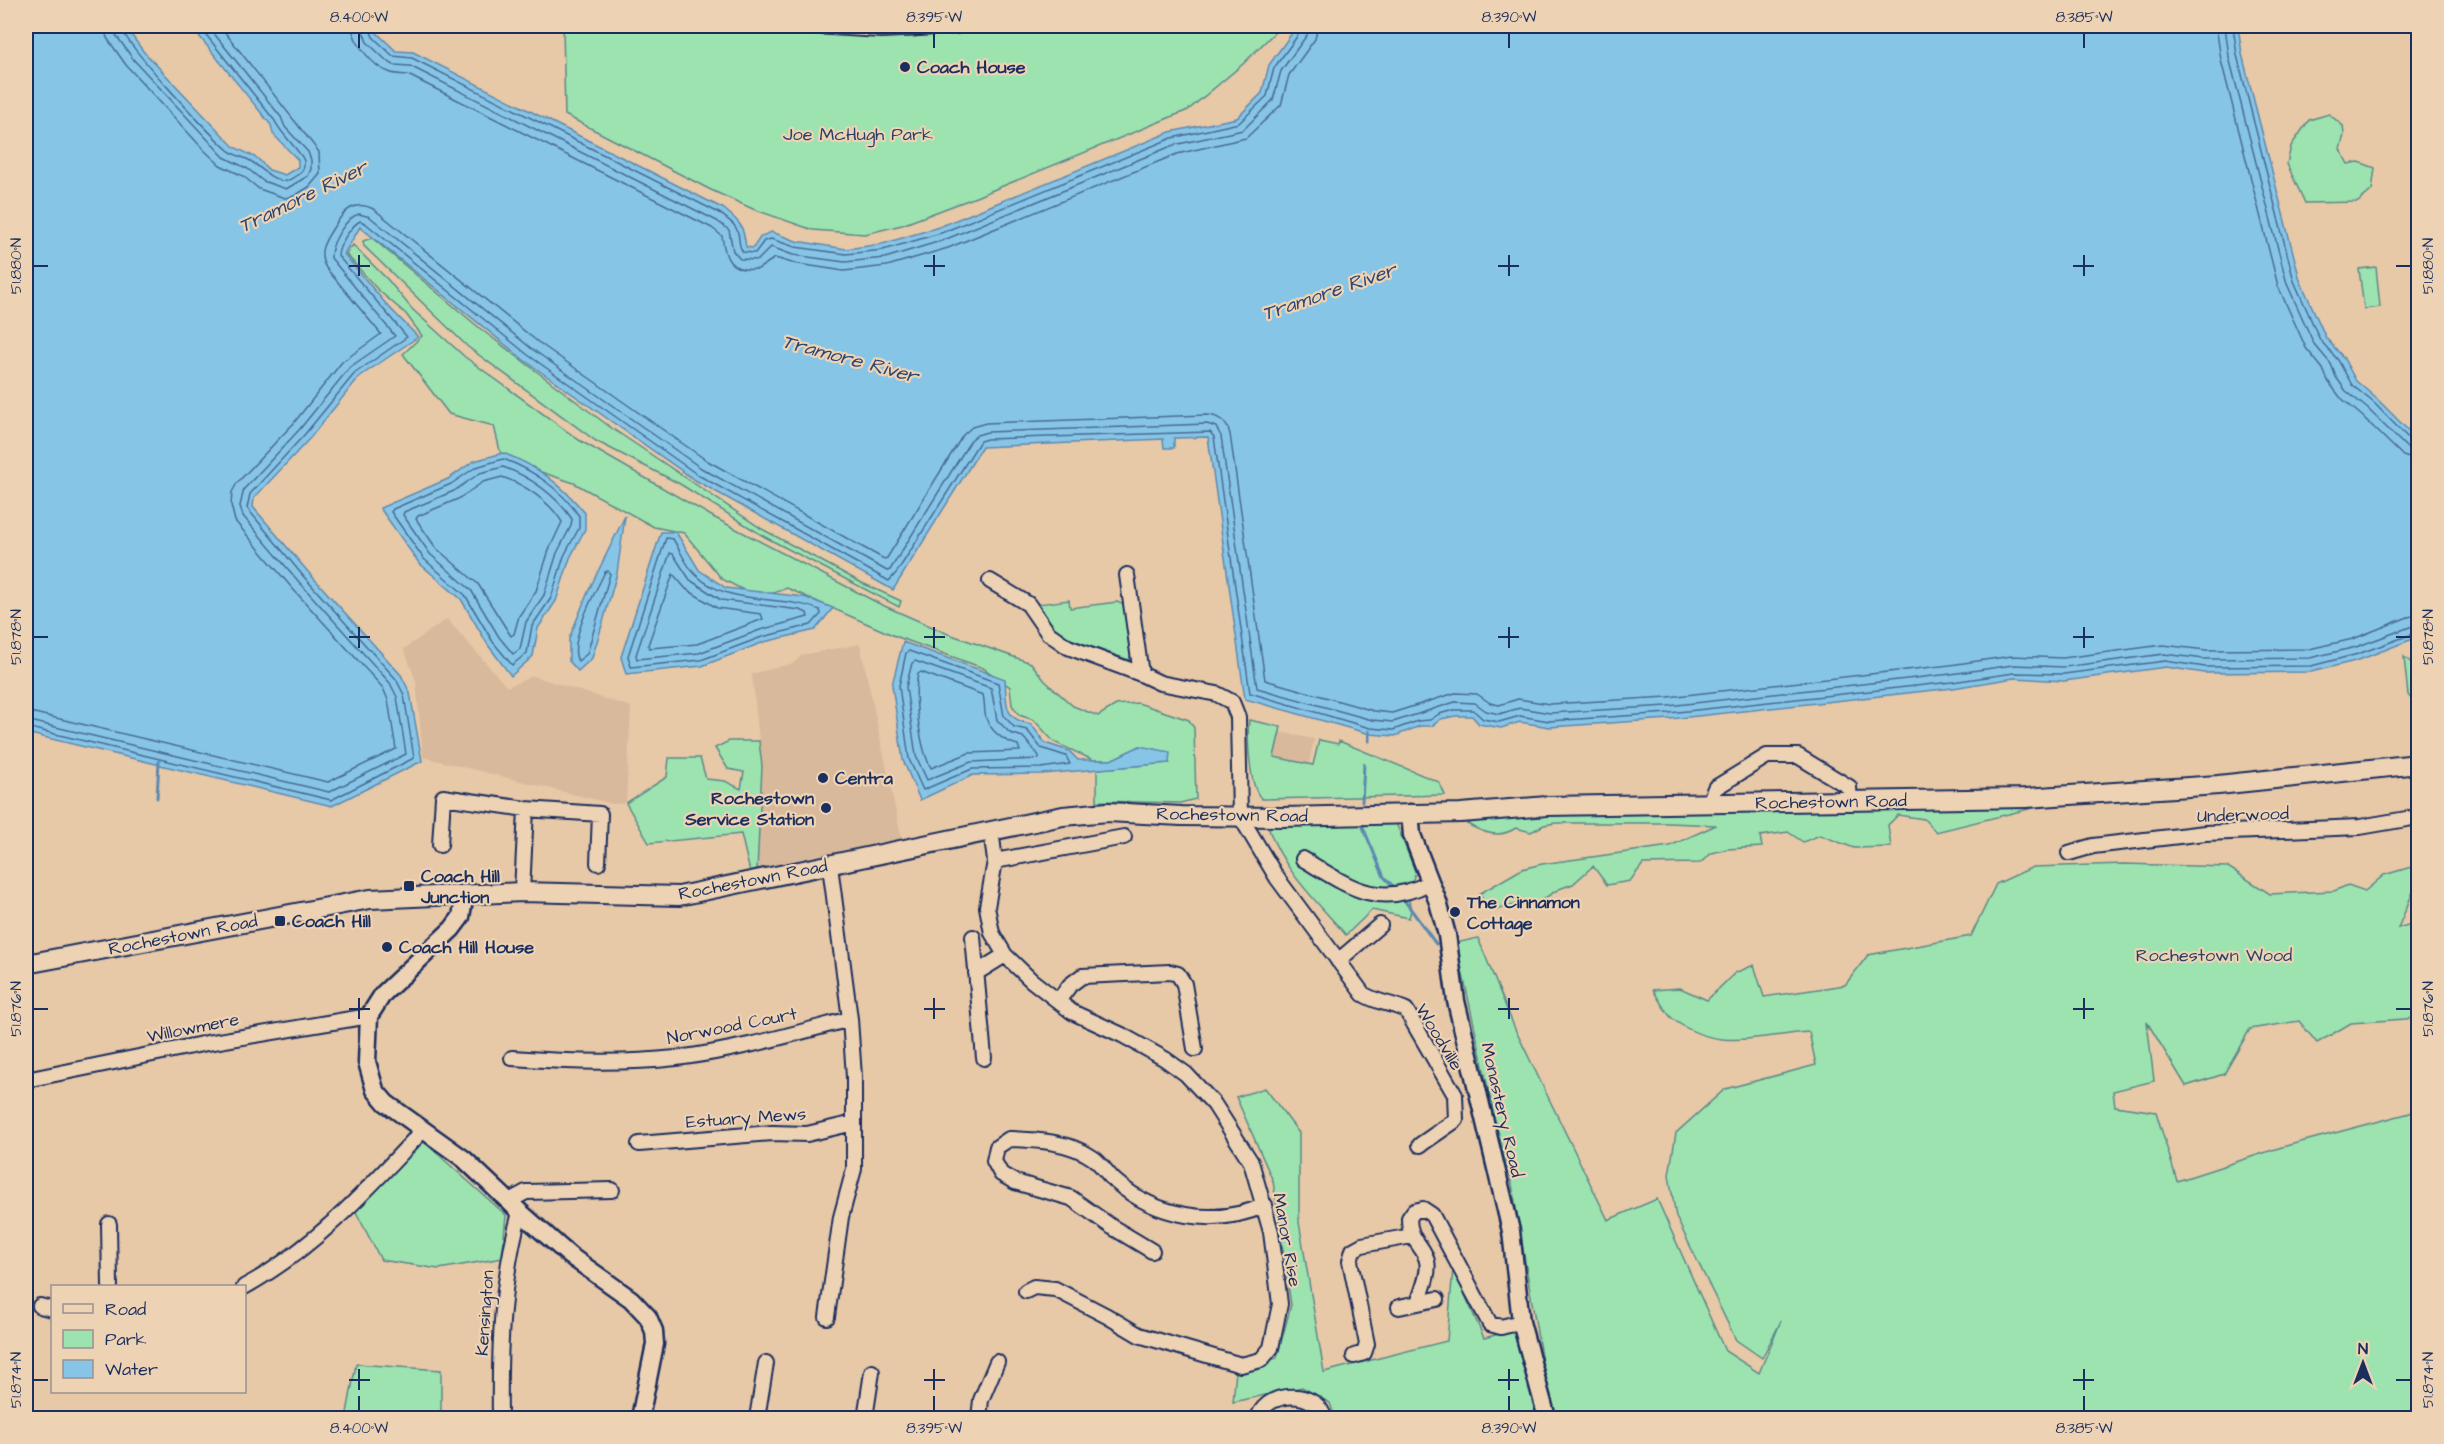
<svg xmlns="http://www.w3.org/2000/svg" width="2444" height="1444" font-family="'Architects Daughter',sans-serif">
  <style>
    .built { fill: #d8b99b }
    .green { fill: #9ce3b0; stroke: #5c8987; stroke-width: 1.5 }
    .water { fill: #87c5e7; stroke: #5c89b0; stroke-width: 1.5 }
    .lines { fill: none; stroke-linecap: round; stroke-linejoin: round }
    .shore { stroke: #466b95; stroke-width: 1.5 }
    .stream { stroke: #5c89b0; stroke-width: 3 }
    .minor-casing { stroke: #1b2f5e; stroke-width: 18 }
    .tertiary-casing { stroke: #1b2f5e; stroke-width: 21 }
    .secondary-casing { stroke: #1b2f5e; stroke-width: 22 }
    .minor { stroke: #edd2b4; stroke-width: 14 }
    .tertiary { stroke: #edd2b4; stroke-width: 16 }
    .secondary { stroke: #edd2b4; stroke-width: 18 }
    .ticks { fill: none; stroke: #1b2f5e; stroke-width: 2 }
    .poi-dot { fill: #1b2f5e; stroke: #edd2b4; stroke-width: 2 }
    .labels { text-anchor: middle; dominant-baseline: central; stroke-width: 4.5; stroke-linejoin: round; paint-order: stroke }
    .poi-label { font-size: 18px; font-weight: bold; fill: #1b2f5e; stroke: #edd2b4; text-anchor: start }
    .park-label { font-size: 18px; fill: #284166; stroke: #edd2b4 }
    .street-label { font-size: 18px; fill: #1b2f5e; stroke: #edd2b4 }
    .water-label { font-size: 20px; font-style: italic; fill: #2b4673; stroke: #edd2b4 }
    .neatline { fill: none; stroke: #1b2f5e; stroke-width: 2 }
    .ticks-label { font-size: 15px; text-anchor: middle; fill: #1b2f5e }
  </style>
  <rect width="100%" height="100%" fill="#e7c8a7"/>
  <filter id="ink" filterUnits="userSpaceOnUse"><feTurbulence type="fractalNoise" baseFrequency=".0167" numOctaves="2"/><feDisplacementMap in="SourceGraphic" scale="12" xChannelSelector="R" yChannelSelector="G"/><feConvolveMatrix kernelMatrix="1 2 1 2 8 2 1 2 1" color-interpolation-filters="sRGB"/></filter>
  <g filter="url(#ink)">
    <path class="built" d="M447,619L507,687L533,676L631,707L626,803L613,804L423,757L416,681L404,649Z
      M860,644L902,840L757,871L762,768L752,674L794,663L802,655Z
      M1279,732L1314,739L1309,764L1274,757Z"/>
    <path class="green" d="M563,26H788L836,35L912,37L992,26H1281L1243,64L1188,110L976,197L902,225L865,234L813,230L753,209L711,190L565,115Z
      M2329,114L2343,126L2344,135L2340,149L2348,164L2359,162L2375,168L2372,190L2358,202L2305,203L2287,164L2291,146L2309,120Z
      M372,238L482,330L610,427L762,529L862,583L901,601L899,607L765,537L680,484L596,441L468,347L364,246L363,241Z
      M353,245L388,280L412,309L465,357L579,440L715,518L880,604L946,633L1031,663L1045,681L1073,706L1098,716L1116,705L1138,703L1189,720L1194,728L1196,799L1180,803L1097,801V769L1169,763L1140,746L1111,760H1093L1054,742L1034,720L1019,715L1012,705L1010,687L983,668L895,636L787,588L765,596L751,594L722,579L684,533L654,527L574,483L502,459L494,426L449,414L403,354L422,336L406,314L378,290L346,254Z
      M2376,267L2380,307L2364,309L2359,269Z
      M1069,600L1070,608L1117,602L1124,605L1133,650L1129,660L1070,639L1053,626L1038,604Z
      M2404,657L2413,664L2416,682L2418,683V707L2408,695Z
      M1249,720L1281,727L1274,757L1313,765L1319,740L1338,744L1339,741L1439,782L1445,795L1262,799C1249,789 1247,736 1249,720Z
      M729,741H759L762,766L757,871L750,872L741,834L649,843L626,803L667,777L669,758H700L706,779L725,781L741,789L744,772L728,769L715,748Z
      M2049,804L1936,832L1924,819L1898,815L1888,825L1891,847L1854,848L1820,835L1803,842L1788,832L1760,836L1762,847L1727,849L1712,853L1700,863L1643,864L1630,881L1607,885L1593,866L1573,884L1559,889L1537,903L1518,904L1492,911L1479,894L1522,869L1542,864L1670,846L1716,825L1669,823H1556L1544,825L1531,832L1516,828C1499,839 1484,833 1467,824L1487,817L1520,814Z
      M1291,822L1396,823L1416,874L1414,875L1409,901L1411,910L1409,918L1372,910L1346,935C1316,901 1283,870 1268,827Z
      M2124,864L2228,867L2270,894L2334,891L2348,885L2365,891L2384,875L2418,865V880L2398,928L2418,922V1018L2351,1023L2317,1043L2299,1021L2250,1029L2224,1074L2186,1086L2147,1022L2154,1081L2113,1091L2115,1106L2156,1112L2177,1181L2282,1147L2410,1113L2418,1108V1418H1557L1547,1391L1512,1184L1495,1120L1456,943L1478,938L1515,1029L1608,1220L1657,1199L1725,1351L1759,1373L1781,1321L1762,1358L1736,1340L1676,1217L1669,1175L1676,1133L1725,1089L1816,1065L1809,1032C1760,1035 1719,1053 1674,1020C1666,1014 1659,999 1653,990L1680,988L1707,1000L1735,973L1754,965L1764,997L1845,985L1868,955L1971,936L1996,884L2033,867Z
      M1265,1088L1299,1133V1222L1324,1372L1447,1341L1453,1268L1484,1338L1514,1330L1543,1418H1335L1330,1403L1302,1387L1233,1402L1236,1371L1277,1358L1291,1305L1273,1181L1236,1097Z
      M423,1141L506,1215L502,1258L439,1269L381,1260L355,1210Z
      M356,1364L441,1370V1418H343L347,1413Z"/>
    <path class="water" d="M26,26H125L143,51L234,147L257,158L269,170L285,175L298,167V160L273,134L271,125L191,26H374L378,34L396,51L413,52L724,209C741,223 743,225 746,247L753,248L761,236L772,232L796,241L846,249L882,244L939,227L1170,132L1237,118L1262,93L1269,65L1297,26H2238L2242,54L2300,280L2326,338L2343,357L2356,381L2377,399L2418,440V637L2359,660L2311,672L2204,673L2166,667L2064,681L2014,678L1953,688L1670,719L1549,727L1520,722L1501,728L1479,724L1472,716H1455L1441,719L1432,726H1420L1395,736L1370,734L1245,699L1208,437L1174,438V448H1164L1163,439L982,447L893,590L695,480L524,360L360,227L344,254L386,304L418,337L359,377L310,438L254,498L253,507L309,573L401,675L410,693L422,761L332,806L26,733Z
      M503,453C538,466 562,485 585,513V529L570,558L556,601L538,628L533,656L511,676L488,645L461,599L419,563L380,508L448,479L474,461Z
      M625,516L617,573L603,622L592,658L578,671L569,661V639L588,592Z
      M661,532H676L699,570L726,588L804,597L833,608L815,630L764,642L702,666L626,674L621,657Z
      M903,642L1005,679C1007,703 1002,719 1031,724L1045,743L1069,751L1078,760H1111L1140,746L1170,752L1169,763L1042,774L973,775L920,800L903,760L892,685Z"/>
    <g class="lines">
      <path class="shore" d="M104,26L107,38L126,65L204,150L220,165L243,176L259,189L285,198L294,196L309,187L320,174L319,152L220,26
        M113,26L116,35L133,59L224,157L248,169L263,181L286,189L308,176L311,169V160L308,152L285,127L281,117L208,26
        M121,26C123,43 210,134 228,150C235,156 245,157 252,162C263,169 270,179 283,181C288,182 292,178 296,176C302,172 305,169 304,161C303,154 280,133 275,121L199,26
        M352,26C353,42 373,67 389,72C395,75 401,74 408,75L712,228L722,236C725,260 730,272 758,269L775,258L792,263L844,271L887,266L948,248L1177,154L1246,138L1281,105L1289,75L1315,39L1318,26
        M361,26L367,42L387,61L394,65L410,66L717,221L729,230L733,251L740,259L758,260L771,247L793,255L845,262L885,258L944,240L1174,145L1243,130L1273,100L1281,71L1307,35L1309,26
        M369,26L373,37L393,56L412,58L721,214C728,220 736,224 738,233C740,241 738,246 743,252L755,253L764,241L771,239L795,247L846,254L883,250L941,233L1172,138L1239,123L1267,96L1274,68L1296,38L1302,26
        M2216,26L2221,60L2278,286L2306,348L2323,369L2328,381L2340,397L2362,416L2403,456L2418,461
        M2225,26L2229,57L2287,284L2314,344L2331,364L2336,377L2346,391L2368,409L2407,448L2418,452
        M2233,26L2237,55L2294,281L2320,340L2338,360L2352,385L2374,403L2412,442L2418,444
        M503,459C532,469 562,490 579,516V528L564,556L551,598L532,626L527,653L512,665L493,642L465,595L424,559L391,512L393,509L451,484L476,467Z
        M503,467C529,476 556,495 572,519L571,526L557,553L544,595L526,622L520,649L513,654L499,637L471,590L430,554L403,515L404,512L454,491L480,473Z
        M502,477C524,484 550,502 562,522L549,550L536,591L519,616L514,634L511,636L478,584L436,548L416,519L418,516L458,499L483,482Z
        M666,538L673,539C680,550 686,566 696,575C729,607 780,594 820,610L821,614L811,625L762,637L701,660L631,667L628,656Z
        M670,553L673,554L690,580L721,600L800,610L807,613L808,617L760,630L699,653L637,659L636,655Z
        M608,571L610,574L587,654L578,661C567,643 596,590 605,572Z
        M673,574L686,589L717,608L761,614L763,619L697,644L650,648L648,645Z
        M909,651L998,683L1004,716L1014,727L1027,730L1041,748L1066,756L1070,764L1041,768L972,769L923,790L909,759L899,686L906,653Z
        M915,661L991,688L997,720L1010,733L1023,737L1039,756V759L971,762L927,780L916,756L906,687L912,663Z
        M921,672L983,695C985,702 984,711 986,718C991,732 1005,742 1018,745L1020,751L969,753L931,768C920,748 913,697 918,674Z
        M26,711L328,782L396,749L388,700L383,688L292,588L235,521L231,505L232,492L237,483L293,424L342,362L381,334L326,268C317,253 324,242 333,228C343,212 354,198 375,210L538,342L706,460L884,559L887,558L963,435L972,427L986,423L1206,415C1218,415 1227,422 1230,434L1265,680L1374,711L1392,713L1455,693L1477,694L1490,703L1499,705L1518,699L1550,704L1668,697L1950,665L2012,656L2063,658L2163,645L2206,650L2309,649L2353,639L2408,617L2418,615
        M26,720L329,792L406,754L397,697L390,683L299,582L243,516L240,506L244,489L299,430L350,367L395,336L331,258C330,244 346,217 359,214L370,217L532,349L701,468L887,571L890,570L971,440L977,435L987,432L1207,424L1216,427L1221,436L1257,688L1372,720L1393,722L1455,702L1475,703L1486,711L1499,714L1520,708L1550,713L1668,706L1951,674L2013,665L2064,667L2164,654L2205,659L2310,658L2356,647L2418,624
        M26,727L331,800L414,758L404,695L396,679L304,577L247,508L250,494L305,434L355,373L407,337L338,256C338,246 351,226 360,221L365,223L528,355L698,475L889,581L897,572L980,441L987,439L1210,432L1214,437L1250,693L1370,728L1393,730L1418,721L1430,720L1439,714L1454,710H1473L1483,719L1499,722L1520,716L1549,721L1669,713L1952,682L2014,673L2064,674L2165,661L2205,667L2311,666L2358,654L2418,632"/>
      <path class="stream" d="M1369,731V741
        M157,798L159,761
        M1362,802L1364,764
        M1363,827L1384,877L1396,889
        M1402,897L1436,944"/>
      <g class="minor-casing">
        <path id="minor" d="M814,26L882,30L956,26
          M1127,575L1141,674
          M990,581L1028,604L1048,633L1068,647L1141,674L1160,683L1217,694L1232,702L1238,717L1240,816L1277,878L1363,994C1377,1003 1391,1003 1406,1010L1455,1095L1456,1120L1420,1145
          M1709,803L1715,788L1767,756H1798L1849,787L1850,803
          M991,830L995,861L987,907L992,933L1005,955L1031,980L1072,1012L1122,1035L1165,1059L1186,1074L1214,1104L1251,1162L1271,1232L1280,1304L1271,1348L1261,1360L1241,1365L1139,1335L1107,1316L1055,1289L1034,1287L1026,1291
          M440,845L443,797L526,809L600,814L598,863
          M2069,853L2093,846L2205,833L2360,827L2418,817
          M1303,859C1347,885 1377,910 1429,883
          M995,861L1124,837
          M522,892L526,809
          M973,937L984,1058
          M1338,961L1380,925
          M976,973L1005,955
          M1058,1001L1070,985L1082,976L1170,972L1178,974L1184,984L1195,1049
          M512,1058C565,1062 622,1064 676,1058C735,1051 793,1034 850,1019
          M26,1080L207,1043L369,1016
          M639,1144L772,1133L807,1134L854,1123
          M509,1201L526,1192L612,1190
          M109,1224L110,1286
          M1152,1251L1112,1227L1071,1198L1015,1182L1001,1174L994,1161L997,1147L1009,1139C1036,1140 1069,1141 1093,1158C1101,1163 1107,1174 1115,1181C1156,1217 1215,1228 1265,1205
          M244,1287C315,1248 369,1188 423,1130
          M1418,1303C1422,1290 1430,1274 1427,1261C1423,1244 1409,1241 1409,1218L1414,1211L1423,1209L1432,1215L1490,1324L1501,1327L1521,1322
          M40,1306L52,1309
          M1399,1307L1437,1299
          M827,1317L841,1217L854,1169V1077L850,1019L830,866
          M1354,1356L1364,1353L1367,1344L1350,1261L1353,1250L1362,1245L1412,1236
          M500,1418C499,1345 501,1283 520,1212
          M757,1418L766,1363
          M865,1418L872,1372
          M979,1418L981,1400L997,1362
          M1258,1418C1265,1396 1296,1391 1314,1403C1320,1406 1322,1413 1325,1418"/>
      </g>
      <g class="tertiary-casing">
        <path id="tertiary" d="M1410,813L1412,835L1438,902L1447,935L1456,1001L1511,1231L1521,1322L1547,1418
          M465,894L461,917L452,929L383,994L369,1016L367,1062L375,1090L386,1103L464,1159L520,1212L569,1255L631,1299L648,1317L654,1331L655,1344L640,1418"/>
      </g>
      <g class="secondary-casing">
        <path id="secondary" d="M26,964L370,899L522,892L679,896L1063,816L1108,812L1181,816L1283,817L1461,813L1547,806L2026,798L2218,785L2418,764"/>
      </g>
      <use href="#minor" class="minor"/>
      <use href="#tertiary" class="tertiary"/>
      <use href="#secondary" class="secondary"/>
    </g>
  </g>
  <path class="ticks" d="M359,33V48M934,33V48M1509,33V48M2084,33V48M359,255V276M934,255V276M1509,255V276M2084,255V276M33,266H48M349,266H370M924,266H945M1498,266H1519M2073,266H2094M2396,266H2411M359,627V648M934,627V648M1509,627V648M2084,627V648M33,637H48M349,637H370M924,637H945M1498,637H1519M2073,637H2094M2396,637H2411M359,998V1019M934,998V1019M1509,998V1019M2084,998V1019M33,1009H48M349,1009H370M924,1009H945M1498,1009H1519M2073,1009H2094M2396,1009H2411M359,1369V1390M934,1369V1390M1509,1369V1390M2084,1369V1390M33,1380H48M349,1380H370M924,1380H945M1498,1380H1519M2073,1380H2094M2396,1380H2411M359,1396V1411M934,1396V1411M1509,1396V1411M2084,1396V1411"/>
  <g class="poi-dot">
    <circle cx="905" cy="67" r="6"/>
    <circle cx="823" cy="778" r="6"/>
    <circle cx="826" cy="808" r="6"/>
    <rect x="403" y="880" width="12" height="12" rx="3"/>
    <circle cx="1455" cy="912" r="6"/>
    <rect x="274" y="915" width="12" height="12" rx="3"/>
    <circle cx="387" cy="947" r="6"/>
  </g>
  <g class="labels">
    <g class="poi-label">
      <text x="917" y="67">Coach House</text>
      <text x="835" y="778">Centra</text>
      <text x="814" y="798" text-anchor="end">Rochestown<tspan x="814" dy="21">Service Station</tspan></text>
      <text x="421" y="876">Coach Hill<tspan x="421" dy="21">Junction</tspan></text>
      <text x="1467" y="902">The Cinnamon<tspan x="1467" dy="21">Cottage</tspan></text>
      <text x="292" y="921">Coach Hill</text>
      <text x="399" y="947">Coach Hill House</text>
    </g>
    <g class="park-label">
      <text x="858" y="134">Joe McHugh Park</text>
      <text x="2214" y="955">Rochestown Wood</text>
    </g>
    <g class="street-label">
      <text transform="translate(1831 802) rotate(-1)">Rochestown Road</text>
      <text transform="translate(1232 815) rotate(1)">Rochestown Road</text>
      <text transform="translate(2243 815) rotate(-2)">Underwood</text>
      <text transform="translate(753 880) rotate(-11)">Rochestown Road</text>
      <text transform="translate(183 935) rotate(-11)">Rochestown Road</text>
      <text transform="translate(732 1026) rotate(-11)">Norwood Court</text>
      <text transform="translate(193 1028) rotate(-11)">Willowmere</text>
      <text transform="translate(1439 1037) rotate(59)">Woodville</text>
      <text transform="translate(1502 1110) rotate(77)">Monastery Road</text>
      <text transform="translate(746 1118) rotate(-4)">Estuary Mews</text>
      <text transform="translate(1287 1240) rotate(80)">Manor Rise</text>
      <text transform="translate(485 1313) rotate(-86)">Kensington</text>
    </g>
    <g class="water-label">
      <text transform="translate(303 197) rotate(-26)">Tramore River</text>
      <text transform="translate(1329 292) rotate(-19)">Tramore River</text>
      <text transform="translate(850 359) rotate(15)">Tramore River</text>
    </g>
  </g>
  <rect width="2444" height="1444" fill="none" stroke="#edd2b4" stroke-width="66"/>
  <rect x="51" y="1285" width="195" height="108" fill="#edd2b4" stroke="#999192" stroke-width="1.5"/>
  <rect x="63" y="1304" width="30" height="9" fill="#edd2b4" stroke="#999192" stroke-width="1.5"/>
  <text x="105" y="1315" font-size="18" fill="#1b2f5e">Road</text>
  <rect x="63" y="1330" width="30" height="18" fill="#9ce3b0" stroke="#999192" stroke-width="1.5"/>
  <text x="105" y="1345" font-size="18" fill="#1b2f5e">Park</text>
  <rect x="63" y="1360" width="30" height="18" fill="#87c5e7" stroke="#999192" stroke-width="1.5"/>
  <text x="105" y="1375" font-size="18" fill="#1b2f5e">Water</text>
  <g transform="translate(2363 1363)" stroke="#edd2b4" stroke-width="4.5" paint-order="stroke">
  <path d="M0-4.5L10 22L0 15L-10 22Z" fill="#1b2f5e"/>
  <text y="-9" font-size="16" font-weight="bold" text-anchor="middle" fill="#1b2f5e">N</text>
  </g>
  <rect x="33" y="33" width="2378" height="1378" class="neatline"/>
  <g class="ticks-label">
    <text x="359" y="22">8.400°W</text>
    <text x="934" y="22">8.395°W</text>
    <text x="1509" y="22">8.390°W</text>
    <text x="2084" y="22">8.385°W</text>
    <text transform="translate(16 266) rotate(-90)" y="5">51.880°N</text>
    <text transform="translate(2428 266) rotate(-90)" y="5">51.880°N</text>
    <text transform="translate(16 637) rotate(-90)" y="5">51.878°N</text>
    <text transform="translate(2428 637) rotate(-90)" y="5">51.878°N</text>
    <text transform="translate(16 1009) rotate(-90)" y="5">51.876°N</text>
    <text transform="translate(2428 1009) rotate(-90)" y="5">51.876°N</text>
    <text transform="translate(16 1380) rotate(-90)" y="5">51.874°N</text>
    <text transform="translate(2428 1380) rotate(-90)" y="5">51.874°N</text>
    <text x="359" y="1433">8.400°W</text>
    <text x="934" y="1433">8.395°W</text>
    <text x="1509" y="1433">8.390°W</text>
    <text x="2084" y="1433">8.385°W</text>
  </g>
</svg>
